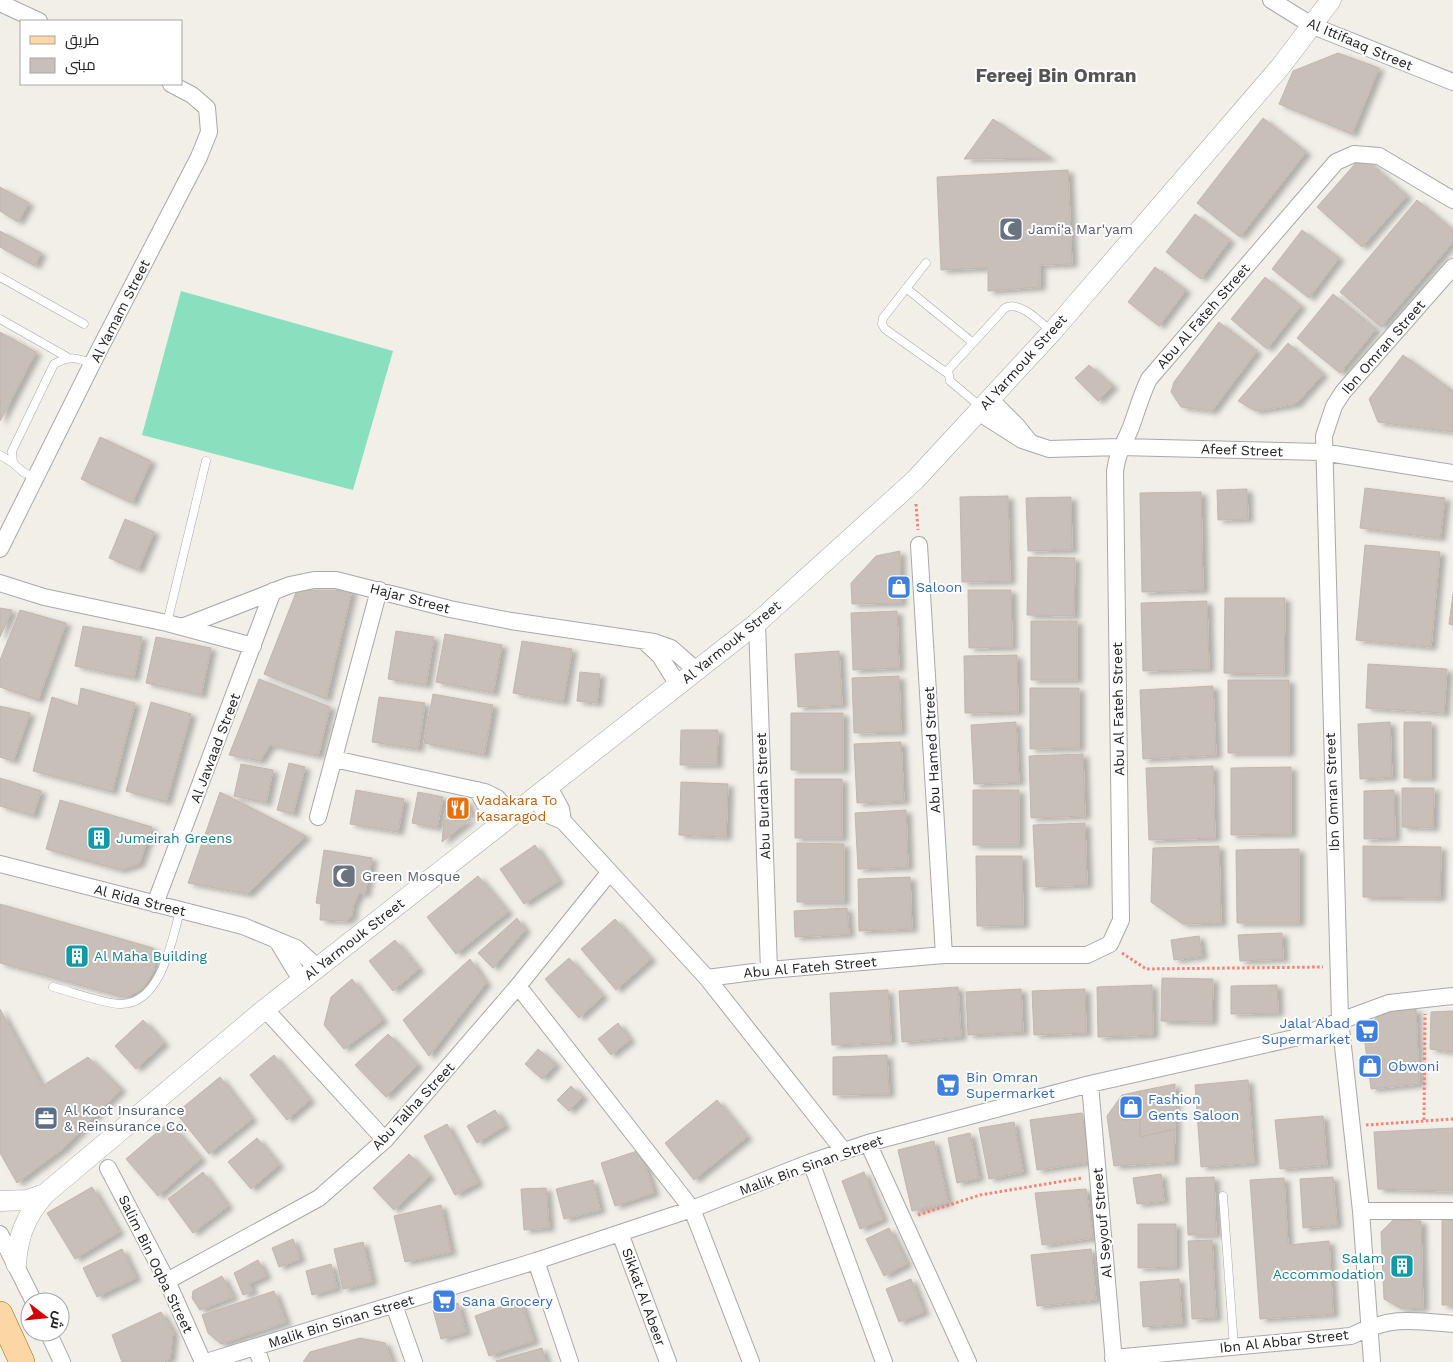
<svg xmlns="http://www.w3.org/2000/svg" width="1453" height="1362" font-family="'Work Sans',Cairo,sans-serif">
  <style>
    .pitch { fill: #88e0be }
    .building { fill: #c7bfb8; stroke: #c4b6ab; filter: url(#shadow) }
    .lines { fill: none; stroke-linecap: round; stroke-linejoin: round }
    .service-casing { stroke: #a9a9a9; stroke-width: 9 }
    .minor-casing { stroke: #a9a9a9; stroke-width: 18 }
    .tertiary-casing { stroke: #a9a9a9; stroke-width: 21 }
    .primary-casing { stroke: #a06b00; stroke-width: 26 }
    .path { stroke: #fa8072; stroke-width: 3; stroke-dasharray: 2.5 2.5; stroke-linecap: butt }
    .service { stroke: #fff; stroke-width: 8 }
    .minor { stroke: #fff; stroke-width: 16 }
    .tertiary { stroke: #fff; stroke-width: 20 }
    .primary { stroke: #fcd6a4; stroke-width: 25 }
    .labels { text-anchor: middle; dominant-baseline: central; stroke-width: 4; stroke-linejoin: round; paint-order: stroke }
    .street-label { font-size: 14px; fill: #222; stroke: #fff }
    .worship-label { font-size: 14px; fill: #5b616d; stroke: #fff; text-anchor: start }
    .shop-label { font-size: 14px; fill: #366cbe; stroke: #fff; text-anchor: start }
    .food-label { font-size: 14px; fill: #c56008; stroke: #fff; text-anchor: start }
    .culture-label { font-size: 14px; fill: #0d838f; stroke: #fff; text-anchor: start }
    .service-label { font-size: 14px; fill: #4e5e75; stroke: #fff; text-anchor: start }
    .district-label { font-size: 19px; font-weight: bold; fill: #555; stroke: #fff }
  </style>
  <defs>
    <filter id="shadow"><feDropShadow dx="5.5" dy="3" stdDeviation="2.5" flood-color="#0004"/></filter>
  </defs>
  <rect width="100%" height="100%" fill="#f2efe9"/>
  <path class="pitch" d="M181,291L393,351L353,490L142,435Z"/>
  <path class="building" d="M1338,53L1379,68L1352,134L1279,104L1293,71Z
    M1263,118L1306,152L1240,237L1197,203Z
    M993,119L1051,158L964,159Z
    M1362,156L1407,196L1362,247L1317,207Z
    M1068,170L1072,264L1040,265V287L988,291V268L941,270L937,177Z
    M0,187L29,203L18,222L0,211Z
    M1417,200L1453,230V242L1381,327L1340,292Z
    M1195,214L1230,240L1201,279L1166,252Z
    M1302,230L1339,258L1309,298L1272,269Z
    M0,231L41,253L35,266L0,247Z
    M1155,267L1186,290L1159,326L1128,302Z
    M1265,277L1301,306L1267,349L1231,319Z
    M1333,294L1376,329L1340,373L1297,338Z
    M1219,322L1257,351L1212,411L1181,407L1171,392L1174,382Z
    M0,332L36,352L0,421Z
    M1288,343L1323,374L1296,404L1256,411L1238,401Z
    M1403,355L1453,391V432L1378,422L1369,399Z
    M1089,365L1113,386L1098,401L1075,378Z
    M100,437L151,461L132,503L81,479Z
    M1365,488L1445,498L1440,538L1360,528Z
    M1247,489L1248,519L1218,520L1217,490Z
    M1201,492L1203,590L1142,592L1140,493Z
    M1008,496L1010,581L962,582L960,497Z
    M1071,497L1072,550L1028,551L1026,498Z
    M125,519L154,532L138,570L109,558Z
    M1365,545L1440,552L1431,647L1356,640Z
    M900,551L901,603L852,604L851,583L876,556Z
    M1028,557L1075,558L1074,616L1027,615Z
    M297,590H352L326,699L264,674Z
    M968,590H1011L1012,647L969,648Z
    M1453,594V625L1449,624Z
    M1225,598H1285L1284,674L1224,673Z
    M1207,601L1209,669L1143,671L1141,603Z
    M0,608L12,610L0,637Z
    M20,610L66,623L38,700L0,687V660Z
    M897,611L899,668L853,670L851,613Z
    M1031,621H1077V680H1031Z
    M83,626L142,637L134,678L75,666Z
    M396,631L434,637L426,685L388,679Z
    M445,634L502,645L493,693L436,682Z
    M156,637L211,648L201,695L146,683Z
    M522,641L572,649L563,702L513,693Z
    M839,651L842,705L798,707L795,654Z
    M1017,655L1018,712L965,713L964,656Z
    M1368,664L1447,669L1444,713L1366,708Z
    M580,672L600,674L597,703L577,701Z
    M899,676L901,732L854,733L852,678Z
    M259,679L330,707L318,756L270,745L260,761L229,755Z
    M1228,680H1289V753H1228Z
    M1213,686L1216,755L1143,759L1140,690Z
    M81,688L135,703L112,792L33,771L52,697L78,706Z
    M1030,688H1079V748L1030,749Z
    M433,694L493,705L484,755L424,743Z
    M379,697L425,703L418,749L372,742Z
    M151,702L191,714L166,802L126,791Z
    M0,706L30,713L13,761L0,757Z
    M791,713H843V770H791Z
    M1016,722L1019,782L974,784L971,725Z
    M1390,722L1392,777L1360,779L1358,724Z
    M1404,722H1431V778H1404Z
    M681,730H718L717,765H680Z
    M901,742L904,801L857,803L854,744Z
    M1083,754L1085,816L1031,818L1029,756Z
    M289,763L305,767L293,814L277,810Z
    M241,764L273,770L266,803L234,796Z
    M1213,766L1215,838L1149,840L1146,768Z
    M1291,767V834L1231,835V768Z
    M0,778L41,791L33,816L0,806Z
    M795,779H842V838H795Z
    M681,782L728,784L726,837L679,835Z
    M1402,788H1434L1433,828L1402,827Z
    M356,790L404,799L398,832L350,824Z
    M973,790H1019V845H973Z
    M1394,790L1395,838L1364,839V791Z
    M220,792L306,836L248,894L188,883Z
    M418,792L443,797L437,828L412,823Z
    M450,799L467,801L471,815H444Z
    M60,800L152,827L139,864L120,870L46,849Z
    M906,810L908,867L858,869L855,813Z
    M471,819L442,842L444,820Z
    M1085,823L1087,885L1036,887L1033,825Z
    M797,843L844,844V902H797Z
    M535,845L559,881L524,904L500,869Z
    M1219,846L1221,923L1183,924L1151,902L1153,848Z
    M1363,846L1441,847L1440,898L1363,897Z
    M1299,849V923H1237L1236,850Z
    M324,850L372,858L365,894L359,893L353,906L352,916L347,921L320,920L321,904L316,903Z
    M976,856H1022L1023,925L977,926Z
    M478,876L508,912L456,954L427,917Z
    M910,877L912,929L859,931L858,879Z
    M0,904L153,948L154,970L144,987L126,998L0,963Z
    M847,908L849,934L795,937L794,911Z
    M517,918L525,930L493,968L478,953Z
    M615,919L651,959L616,990L581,949Z
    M1282,933L1283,959L1240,961L1238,935Z
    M1199,936L1202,956L1174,960L1171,940Z
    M395,940L419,969L393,991L369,961Z
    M569,958L603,996L579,1018L545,979Z
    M470,959L486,983L429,1056L403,1020Z
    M1162,978L1213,979L1212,1022L1161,1021Z
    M352,979L383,1020L344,1049L324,1025L331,997Z
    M1152,985L1153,1035L1098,1037L1097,987Z
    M1277,985L1278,1013L1231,1014V986Z
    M958,987L961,1037L902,1042L899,991Z
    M1021,989L1023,1032L968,1035L966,992Z
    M1085,989L1086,1033L1034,1035L1032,991Z
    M888,990L891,1042L832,1045L830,993Z
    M0,1009L42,1086L88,1057L121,1089L64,1148L17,1183L0,1153Z
    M1416,1009L1419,1084L1371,1089L1363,1029L1384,1011Z
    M1453,1011V1052L1430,1049L1431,1012Z
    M143,1020L164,1043L136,1069L115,1046Z
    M618,1023L630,1040L611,1055L598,1039Z
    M388,1034L418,1065L386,1097L355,1065Z
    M538,1049L556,1064L542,1079L525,1064Z
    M274,1055L310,1100L287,1120L250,1075Z
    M887,1055L889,1094L833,1095V1057Z
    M220,1077L252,1119L209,1154L176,1113Z
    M1248,1080L1254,1163L1201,1167L1195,1085Z
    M1175,1084V1129L1140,1137V1091Z
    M571,1086L583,1097L569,1111L557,1100Z
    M1140,1091V1119L1123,1120L1122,1095Z
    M1122,1095L1123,1120L1140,1119V1137L1175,1129L1174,1162L1114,1166L1107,1116Z
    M717,1100L747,1137L694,1180L665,1143Z
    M495,1110L505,1126L477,1143L467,1126Z
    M1082,1113L1089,1162L1037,1170L1030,1120Z
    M1323,1116L1327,1165L1280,1169L1275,1120Z
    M169,1122L201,1159L158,1196L126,1159Z
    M1014,1122L1023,1172L989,1179L979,1128Z
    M447,1124L478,1183L455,1195L424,1136Z
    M1453,1128V1191L1378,1189L1374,1132Z
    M970,1133L979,1178L957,1183L948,1138Z
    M257,1138L279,1165L251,1189L228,1162Z
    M934,1141L948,1202L912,1211L898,1150Z
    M640,1150L654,1193L615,1206L601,1163Z
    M409,1154L430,1176L394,1210L373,1188Z
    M203,1172L228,1206L193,1233L168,1199Z
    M864,1172L883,1219L860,1229L842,1181Z
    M1161,1174L1164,1201L1137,1204L1133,1178Z
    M1214,1177L1216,1235H1188L1186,1178Z
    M1333,1177L1337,1225L1303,1228L1300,1179Z
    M1284,1178L1288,1245L1329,1241L1333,1314L1260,1319L1250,1180Z
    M593,1180L600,1210L564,1219L556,1189Z
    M92,1187L119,1232L75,1259L47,1213Z
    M546,1188L549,1228L524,1230L521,1189Z
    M1086,1189L1093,1238L1042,1245L1035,1193Z
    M441,1205L451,1252L405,1262L394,1216Z
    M1442,1219L1453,1220V1305H1442Z
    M1393,1220L1421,1221L1423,1308L1402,1309L1384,1299L1381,1232Z
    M1138,1224H1176V1267L1138,1268Z
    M889,1228L907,1264L884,1276L866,1239Z
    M293,1239L300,1259L279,1267L272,1248Z
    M1212,1240L1216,1318L1192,1319L1188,1241Z
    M363,1242L372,1282L343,1289L334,1249Z
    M122,1249L136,1278L97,1297L83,1268Z
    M1091,1249L1096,1300L1037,1306L1031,1255Z
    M258,1260L266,1276L249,1284L253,1291L243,1295L234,1273Z
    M331,1264L337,1288L312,1295L306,1271Z
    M222,1276L233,1297L200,1310L192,1298L193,1291Z
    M911,1279L924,1312L899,1322L886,1289Z
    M1179,1279L1182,1324L1143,1327L1140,1282Z
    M274,1291L286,1322L221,1344L208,1333L202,1315Z
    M520,1300L534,1341L489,1356L475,1316Z
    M458,1303L466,1332L441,1339L433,1310Z
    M161,1312L173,1332L170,1359L160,1362H122L112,1335Z
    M360,1338L385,1343L392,1362H303L310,1352Z
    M542,1348L546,1362H496V1361Z"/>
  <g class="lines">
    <g class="service-casing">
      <path id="service" d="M926,263L883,318L882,324L885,329L947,373
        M0,277L84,324
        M906,288L972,342
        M0,319L67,357
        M981,407L950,381L948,370L1005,308C1020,300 1041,323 1052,332
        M0,455L13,463
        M36,478L23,472L13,463L12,451L54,364C70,356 77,357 92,364
        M167,623L206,461
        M53,987C69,991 105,1004 120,1004C161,1005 172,940 180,911
        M1223,1196L1234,1347"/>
    </g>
    <g class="minor-casing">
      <path id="minor" d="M1271,0L1313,26L1453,82
        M0,3L39,21
        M990,399L1017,426L1029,441
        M978,412L1022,440L1049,449L1120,447L1322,452L1453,473
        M919,545L944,955
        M0,549L97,354L199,157L209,132L207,108L192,95L171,84
        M0,583L44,597L167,623L253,646
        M757,623L769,970
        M182,627L290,585L314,580H336L450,609L511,621L654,642L671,648L696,670
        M644,641L660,656L678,685
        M334,759L485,792L497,798L512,814
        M548,785L561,809L563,821
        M477,790L497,826
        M532,798L551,816L563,821L707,978L843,1150
        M318,817L379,590
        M0,864L243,926L296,948L318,968
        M155,904L273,591
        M278,942L301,980
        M707,978L769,970L944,955H1087L1110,944L1121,920L1115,471C1118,450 1124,445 1131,427C1137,411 1141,395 1149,379L1336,162L1354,154L1379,156L1453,200
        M518,986L692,1209L751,1362
        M265,1009L385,1140
        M1090,1084L1114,1362
        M868,1143L968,1362
        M811,1162L884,1362
        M108,1168L167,1281L203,1362
        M1361,1211H1453
        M620,1233L668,1362
        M0,1234L34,1302
        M536,1261L570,1362
        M167,1281L319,1198L385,1140L518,986L609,873
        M394,1305L414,1362
        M48,1332L62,1362
        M256,1347L261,1362
        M1113,1358L1351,1336C1392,1316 1410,1320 1453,1324
        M206,1362L536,1261L692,1209L811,1162L868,1143L1090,1084L1294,1038L1389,1003L1453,996
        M1372,1362L1361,1211L1340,1019L1324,436L1334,406L1343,392L1453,267"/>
    </g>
    <g class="tertiary-casing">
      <path id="tertiary" d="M0,1201L28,1200L45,1194
        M16,1264C18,1235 26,1216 45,1194L265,1009L757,623L915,480L1052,332L1281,66L1331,0"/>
    </g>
    <g class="primary-casing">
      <path id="primary" d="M0,1314L22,1362"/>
    </g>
    <path class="path" d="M916,504L918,530
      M1122,953L1146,969L1323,967
      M1424,1120L1425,1014
      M1366,1125L1453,1119
      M918,1215L980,1195L1082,1178"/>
    <use href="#service" class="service"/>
    <use href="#minor" class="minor"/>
    <use href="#tertiary" class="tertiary"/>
    <use href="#primary" class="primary"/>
  </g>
  <defs>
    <g id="mosque-square" transform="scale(1.25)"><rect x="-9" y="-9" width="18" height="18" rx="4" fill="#6b7280" stroke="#fff"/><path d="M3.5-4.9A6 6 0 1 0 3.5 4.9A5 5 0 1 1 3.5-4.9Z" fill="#fff"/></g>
    <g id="shop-square" transform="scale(1.25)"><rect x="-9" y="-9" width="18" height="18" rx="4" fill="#3f7fe0" stroke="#fff"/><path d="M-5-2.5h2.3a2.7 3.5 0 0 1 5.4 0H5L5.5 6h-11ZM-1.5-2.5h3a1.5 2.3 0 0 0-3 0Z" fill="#fff"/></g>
    <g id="restaurant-square" transform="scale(1.25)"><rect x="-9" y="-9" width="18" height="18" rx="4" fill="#e8710a" stroke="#fff"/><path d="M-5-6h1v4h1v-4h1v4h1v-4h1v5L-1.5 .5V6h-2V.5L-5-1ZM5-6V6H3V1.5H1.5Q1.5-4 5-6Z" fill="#fff"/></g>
    <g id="building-square" transform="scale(1.25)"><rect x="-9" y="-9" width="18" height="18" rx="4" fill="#0f9aa8" stroke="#fff"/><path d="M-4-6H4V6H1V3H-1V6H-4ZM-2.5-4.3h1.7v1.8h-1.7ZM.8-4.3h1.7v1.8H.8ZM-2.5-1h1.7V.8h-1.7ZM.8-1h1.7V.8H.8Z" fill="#fff"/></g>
    <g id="supermarket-square" transform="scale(1.25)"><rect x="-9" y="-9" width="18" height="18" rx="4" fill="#3f7fe0" stroke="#fff"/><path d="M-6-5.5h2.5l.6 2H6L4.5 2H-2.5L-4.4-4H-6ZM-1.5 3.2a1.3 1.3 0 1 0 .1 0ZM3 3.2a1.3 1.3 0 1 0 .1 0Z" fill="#fff"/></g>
    <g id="office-square" transform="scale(1.25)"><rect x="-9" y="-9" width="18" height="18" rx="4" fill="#5c6f8a" stroke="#fff"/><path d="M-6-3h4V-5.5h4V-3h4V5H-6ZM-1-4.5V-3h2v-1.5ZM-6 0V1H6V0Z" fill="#fff"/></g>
  </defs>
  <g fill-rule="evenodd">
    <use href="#mosque-square" x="1011" y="229"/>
    <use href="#shop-square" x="899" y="587"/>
    <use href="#restaurant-square" x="458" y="808"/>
    <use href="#building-square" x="99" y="838"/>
    <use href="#mosque-square" x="344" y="876"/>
    <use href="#building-square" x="77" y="956"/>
    <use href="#supermarket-square" x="1367" y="1031"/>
    <use href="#shop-square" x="1370" y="1066"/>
    <use href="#supermarket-square" x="948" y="1085"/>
    <use href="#shop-square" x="1131" y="1107"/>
    <use href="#office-square" x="46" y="1118"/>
    <use href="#building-square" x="1402" y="1266"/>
    <use href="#supermarket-square" x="444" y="1301"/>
  </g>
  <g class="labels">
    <g class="street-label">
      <text transform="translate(1360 44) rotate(23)">Al Ittifaaq Street</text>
      <text transform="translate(120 311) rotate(-63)">Al Yamam Street</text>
      <text transform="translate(1203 316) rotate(-49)">Abu Al Fateh Street</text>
      <text transform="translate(1383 347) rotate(-49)">Ibn Omran Street</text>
      <text transform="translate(1023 362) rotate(-48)">Al Yarmouk Street</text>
      <text transform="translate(1242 450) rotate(2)">Afeef Street</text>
      <text transform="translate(410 598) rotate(15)">Hajar Street</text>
      <text transform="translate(731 642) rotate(-39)">Al Yarmouk Street</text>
      <text transform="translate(1118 709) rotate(-91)">Abu Al Fateh Street</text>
      <text transform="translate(215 748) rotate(-69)">Al Jawaad Street</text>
      <text transform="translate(932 750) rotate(-93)">Abu Hamed Street</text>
      <text transform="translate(1332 792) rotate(-92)">Ibn Omran Street</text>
      <text transform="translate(763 796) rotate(-92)">Abu Burdah Street</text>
      <text transform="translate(140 900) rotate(14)">Al Rida Street</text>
      <text transform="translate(354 939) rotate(-38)">Al Yarmouk Street</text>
      <text transform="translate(810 967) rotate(-5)">Abu Al Fateh Street</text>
      <text transform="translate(413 1106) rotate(-47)">Abu Talha Street</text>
      <text transform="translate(811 1165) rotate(-20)">Malik Bin Sinan Street</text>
      <text transform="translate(1102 1223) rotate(-95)">Al Seyouf Street</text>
      <text transform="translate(156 1264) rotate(64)">Salim Bin Oqba Street</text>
      <text transform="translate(644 1297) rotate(70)">Sikkat Al Abeer</text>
      <text transform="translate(341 1321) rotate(-17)">Malik Bin Sinan Street</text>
      <text transform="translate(1284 1341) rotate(-6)">Ibn Al Abbar Street</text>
    </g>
    <g class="worship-label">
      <text x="1028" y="229">Jami'a Mar'yam</text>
      <text x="362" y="876">Green Mosque</text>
    </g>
    <g class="shop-label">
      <text x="916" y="587">Saloon</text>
      <text x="1350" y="1023" text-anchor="end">Jalal Abad<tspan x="1350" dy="16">Supermarket</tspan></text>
      <text x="1388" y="1066">Obwoni</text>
      <text x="966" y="1077">Bin Omran<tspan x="966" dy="16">Supermarket</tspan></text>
      <text x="1148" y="1099">Fashion<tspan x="1148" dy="16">Gents Saloon</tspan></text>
      <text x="462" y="1301">Sana Grocery</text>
    </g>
    <g class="food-label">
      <text x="476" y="800">Vadakara To<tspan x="476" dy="16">Kasaragod</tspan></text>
    </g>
    <g class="culture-label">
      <text x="116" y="838">Jumeirah Greens</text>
      <text x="94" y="956">Al Maha Building</text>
      <text x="1384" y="1258" text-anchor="end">Salam<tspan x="1384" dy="16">Accommodation</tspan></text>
    </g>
    <g class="service-label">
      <text x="64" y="1110">Al Koot Insurance<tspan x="64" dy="16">&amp; Reinsurance Co.</tspan></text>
    </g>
    <g class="district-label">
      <text x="1056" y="75">Fereej Bin Omran</text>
    </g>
  </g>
  <rect x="20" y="20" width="162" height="65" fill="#ffffff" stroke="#a7a7a7"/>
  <rect x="30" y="36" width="25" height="8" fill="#fcd6a4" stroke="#a7a7a7"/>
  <text x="65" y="45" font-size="15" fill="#222222">طريق</text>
  <rect x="30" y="58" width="25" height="15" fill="#c7bfb8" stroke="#a7a7a7"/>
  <text x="65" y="70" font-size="15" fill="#222222">مبنى</text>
  <g transform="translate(45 1317) rotate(106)"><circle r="24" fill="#ffffff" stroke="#a7a7a7"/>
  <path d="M0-4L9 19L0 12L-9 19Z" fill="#d40000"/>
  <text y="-8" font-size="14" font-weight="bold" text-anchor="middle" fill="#222222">ش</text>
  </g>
</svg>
